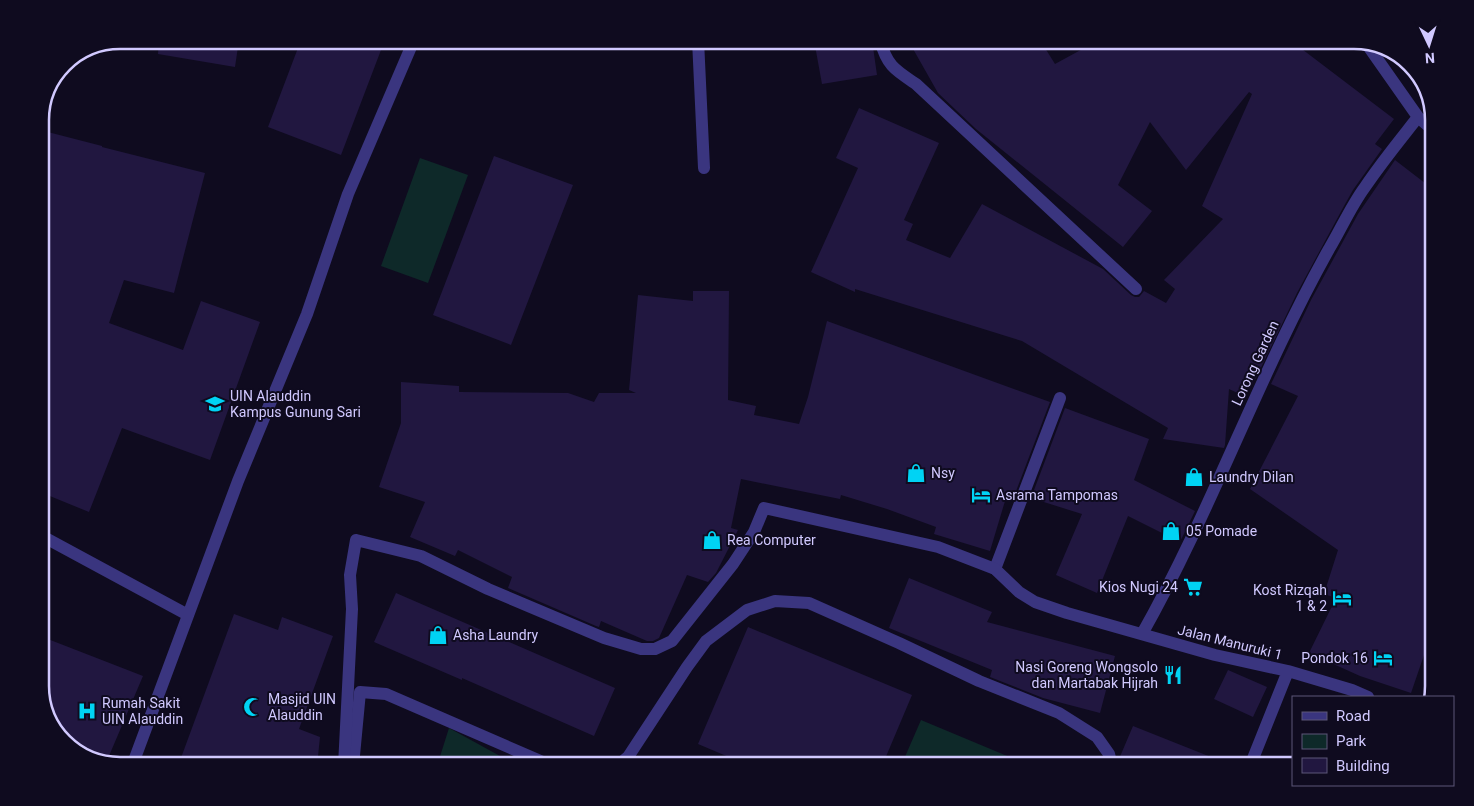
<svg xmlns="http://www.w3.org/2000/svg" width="1474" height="806" font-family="Roboto,sans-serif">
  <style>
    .green { fill: #0e2929 }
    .building { fill: #211740 }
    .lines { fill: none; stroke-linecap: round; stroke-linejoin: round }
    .lane { stroke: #3a357f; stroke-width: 12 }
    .street { stroke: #3a357f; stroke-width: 12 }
    .labels { text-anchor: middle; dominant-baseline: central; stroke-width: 4; stroke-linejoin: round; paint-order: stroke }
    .street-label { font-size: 14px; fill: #d1c9ff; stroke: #0f0b1f }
    .poi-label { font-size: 14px; fill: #d1c9ff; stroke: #0f0b1f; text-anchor: start }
    .rim { fill: none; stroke: #d1c9ff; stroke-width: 2.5 }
  </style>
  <rect width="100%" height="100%" fill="#0f0b1f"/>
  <path class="green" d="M420,158L468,175L428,283L381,266Z
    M921,720L1031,766H901Z
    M449,728L518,766H437Z"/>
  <path class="building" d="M159,40H239L235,67L158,54Z
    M301,40H354L381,50L341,155L268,127Z
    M814,40H872L877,75L822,84Z
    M908,40H1040L1055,64L1099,40H1290L1394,119L1375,144L1382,149L1353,190L1344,206L1297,293L1256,378L1244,396L1229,389L1225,445L1224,448L1163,439L1168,428L1022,341L855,289V292L811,272L858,168L836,158L859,108L939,143L904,220L913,224L906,240L950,258L982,204L1103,269L1131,295L1135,297H1139L1144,291L1166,303L1175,289L1164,280L1223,219L1202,206L1252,94L1249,92L1186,170L1150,122L1118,185L1152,211L1123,247L976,129L938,93Z
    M40,130L102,146V147L205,173L174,293L124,280L109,323L183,350L201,301L260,322L210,460L122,428L89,512L40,492Z
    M494,156L573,185L511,345L433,315Z
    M1395,160L1434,190V626L1411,693L1360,676L1309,653L1336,598L1324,594L1338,550L1250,489L1298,396L1271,384L1311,300L1358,214Z
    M693,291H729L728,400L756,406L754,415L799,424L808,397L827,321L1050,402L1015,494L1008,491L990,551L934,534L936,527L887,509L841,495L840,499L741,479L731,528L738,530L716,573L708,582L687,575L659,638L653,641H647L601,621L599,627L596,626L508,588L512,577L458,550L455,556L410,537L425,502L379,487L401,423V382L459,386V392L568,393L594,402L599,393H636L629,390L638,295L693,301Z
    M1065,408L1149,439L1134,480L1195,511L1180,542L1128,516L1097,593L1056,575L1082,514L1031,498Z
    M909,578L992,612L987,622L1115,656L1100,713L1043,698L990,677L992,670L889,628Z
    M396,593L615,688L594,736L462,678V680L374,642Z
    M234,614L278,630L282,617L333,636L299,729L320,737L317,766H178Z
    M748,627L912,695L882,766H750L698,744Z
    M40,636L143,676L106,763L84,758L53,730L40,692Z
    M1228,670L1267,687L1253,717L1214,699Z
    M1133,726L1231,765L1230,766H1120L1119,759Z"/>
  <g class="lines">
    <path class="lane" d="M995,569L1060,398
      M353,766L360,692L386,694L552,766"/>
    <path class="street" d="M698,40L704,168
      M880,40C887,66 895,70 916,84L1136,289
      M1366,43L1418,117L1434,131
      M40,535L188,615
      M1142,634C1212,510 1259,374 1329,249C1341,229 1351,206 1365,187C1381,163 1400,140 1418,117
      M132,766L238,481L307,314L348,194L414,40
      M344,766L352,609L350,575L356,540L421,556L488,589L604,638L641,649H655L672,641L733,564L754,532L764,508L938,547L995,569L1019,592L1035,602L1067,613L1215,655L1288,671L1352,690L1368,697
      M617,766L628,757L687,667L706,641L747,610L775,601L809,603L899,643L979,681L1059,713L1097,737L1109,754L1112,766
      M1250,766L1288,671"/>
  </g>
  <defs>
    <g id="university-bare" transform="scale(1.5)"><path d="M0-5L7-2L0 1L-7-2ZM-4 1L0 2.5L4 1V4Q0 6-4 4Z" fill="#00d3f4" stroke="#0f0b1f" stroke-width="2.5" paint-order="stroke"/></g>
    <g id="shop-bare" transform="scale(1.5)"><path d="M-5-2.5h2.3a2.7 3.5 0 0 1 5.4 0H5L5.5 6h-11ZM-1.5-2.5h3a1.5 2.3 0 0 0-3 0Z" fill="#00d3f4" stroke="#0f0b1f" stroke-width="2.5" paint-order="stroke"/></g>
    <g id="hotel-bare" transform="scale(1.5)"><path d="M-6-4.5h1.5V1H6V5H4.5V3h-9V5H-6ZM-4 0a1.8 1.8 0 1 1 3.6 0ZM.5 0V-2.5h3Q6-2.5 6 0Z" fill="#00d3f4" stroke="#0f0b1f" stroke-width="2.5" paint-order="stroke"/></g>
    <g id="supermarket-bare" transform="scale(1.5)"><path d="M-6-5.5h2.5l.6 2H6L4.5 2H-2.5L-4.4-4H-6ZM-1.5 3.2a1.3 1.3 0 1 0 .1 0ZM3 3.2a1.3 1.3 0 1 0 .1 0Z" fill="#00d3f4" stroke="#0f0b1f" stroke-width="2.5" paint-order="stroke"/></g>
    <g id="restaurant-bare" transform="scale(1.5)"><path d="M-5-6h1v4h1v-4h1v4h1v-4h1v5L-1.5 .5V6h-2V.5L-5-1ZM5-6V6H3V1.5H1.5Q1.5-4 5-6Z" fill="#00d3f4" stroke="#0f0b1f" stroke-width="2.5" paint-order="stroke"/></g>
    <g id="mosque-bare" transform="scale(1.5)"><path d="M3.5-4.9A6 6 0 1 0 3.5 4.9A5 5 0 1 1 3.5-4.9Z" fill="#00d3f4" stroke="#0f0b1f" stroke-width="2.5" paint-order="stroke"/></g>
    <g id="hospital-bare" transform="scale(1.5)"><path d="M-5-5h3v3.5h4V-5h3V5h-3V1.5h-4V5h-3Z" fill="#00d3f4" stroke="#0f0b1f" stroke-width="2.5" paint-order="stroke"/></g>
  </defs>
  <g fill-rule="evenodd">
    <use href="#university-bare" x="215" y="404"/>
    <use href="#shop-bare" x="916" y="473"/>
    <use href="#shop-bare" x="1194" y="477"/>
    <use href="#hotel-bare" x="981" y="495"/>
    <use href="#shop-bare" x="1171" y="531"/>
    <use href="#shop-bare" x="712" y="540"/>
    <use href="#supermarket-bare" x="1193" y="587"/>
    <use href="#hotel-bare" x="1342" y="598"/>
    <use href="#shop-bare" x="438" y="635"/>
    <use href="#hotel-bare" x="1383" y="658"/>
    <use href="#restaurant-bare" x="1173" y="675"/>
    <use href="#mosque-bare" x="253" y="707"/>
    <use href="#hospital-bare" x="87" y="711"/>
  </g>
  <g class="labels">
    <g class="street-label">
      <text transform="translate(1255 363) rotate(-65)">Lorong Garden</text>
      <text transform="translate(1230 642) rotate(14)">Jalan Manuruki 1</text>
    </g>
    <g class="poi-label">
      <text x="230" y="396">UIN Alauddin<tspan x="230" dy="16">Kampus Gunung Sari</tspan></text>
      <text x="931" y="473">Nsy</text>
      <text x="1209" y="477">Laundry Dilan</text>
      <text x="996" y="495">Asrama Tampomas</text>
      <text x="1186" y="531">05 Pomade</text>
      <text x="727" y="540">Rea Computer</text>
      <text x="1178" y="587" text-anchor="end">Kios Nugi 24</text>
      <text x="1327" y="590" text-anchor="end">Kost Rizqah<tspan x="1327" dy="16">1 &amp; 2</tspan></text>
      <text x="453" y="635">Asha Laundry</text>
      <text x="1368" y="658" text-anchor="end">Pondok 16</text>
      <text x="1158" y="667" text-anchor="end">Nasi Goreng Wongsolo<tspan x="1158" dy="16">dan Martabak Hijrah</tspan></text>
      <text x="268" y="699">Masjid UIN<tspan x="268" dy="16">Alauddin</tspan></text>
      <text x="102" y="703">Rumah Sakit<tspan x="102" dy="16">UIN Alauddin</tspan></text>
    </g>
  </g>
  <path d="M0 0H1474V806H0ZM120 49H1354A71 71 0 0 1 1425 120V686A71 71 0 0 1 1354 757H120A71 71 0 0 1 49 686V120A71 71 0 0 1 120 49Z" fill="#0f0b1f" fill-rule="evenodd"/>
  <path class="rim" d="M120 49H1354A71 71 0 0 1 1425 120V686A71 71 0 0 1 1354 757H120A71 71 0 0 1 49 686V120A71 71 0 0 1 120 49Z"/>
  <rect x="1292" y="696" width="162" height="90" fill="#0f0b1f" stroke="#5d5779"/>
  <rect x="1302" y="712" width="25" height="8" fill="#3a357f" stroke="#5d5779"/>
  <text x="1336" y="721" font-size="15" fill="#d1c9ff">Road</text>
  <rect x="1302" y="734" width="25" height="15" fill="#0e2929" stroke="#5d5779"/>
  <text x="1336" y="746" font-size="15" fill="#d1c9ff">Park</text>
  <rect x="1302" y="758" width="25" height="15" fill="#211740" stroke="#5d5779"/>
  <text x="1336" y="771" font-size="15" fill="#d1c9ff">Building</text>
  <g transform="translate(1429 45) rotate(176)" stroke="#0f0b1f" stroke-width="4" paint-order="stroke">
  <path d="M0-4L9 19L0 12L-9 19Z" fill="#d1c9ff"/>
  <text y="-8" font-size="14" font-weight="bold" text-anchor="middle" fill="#d1c9ff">N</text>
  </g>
</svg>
